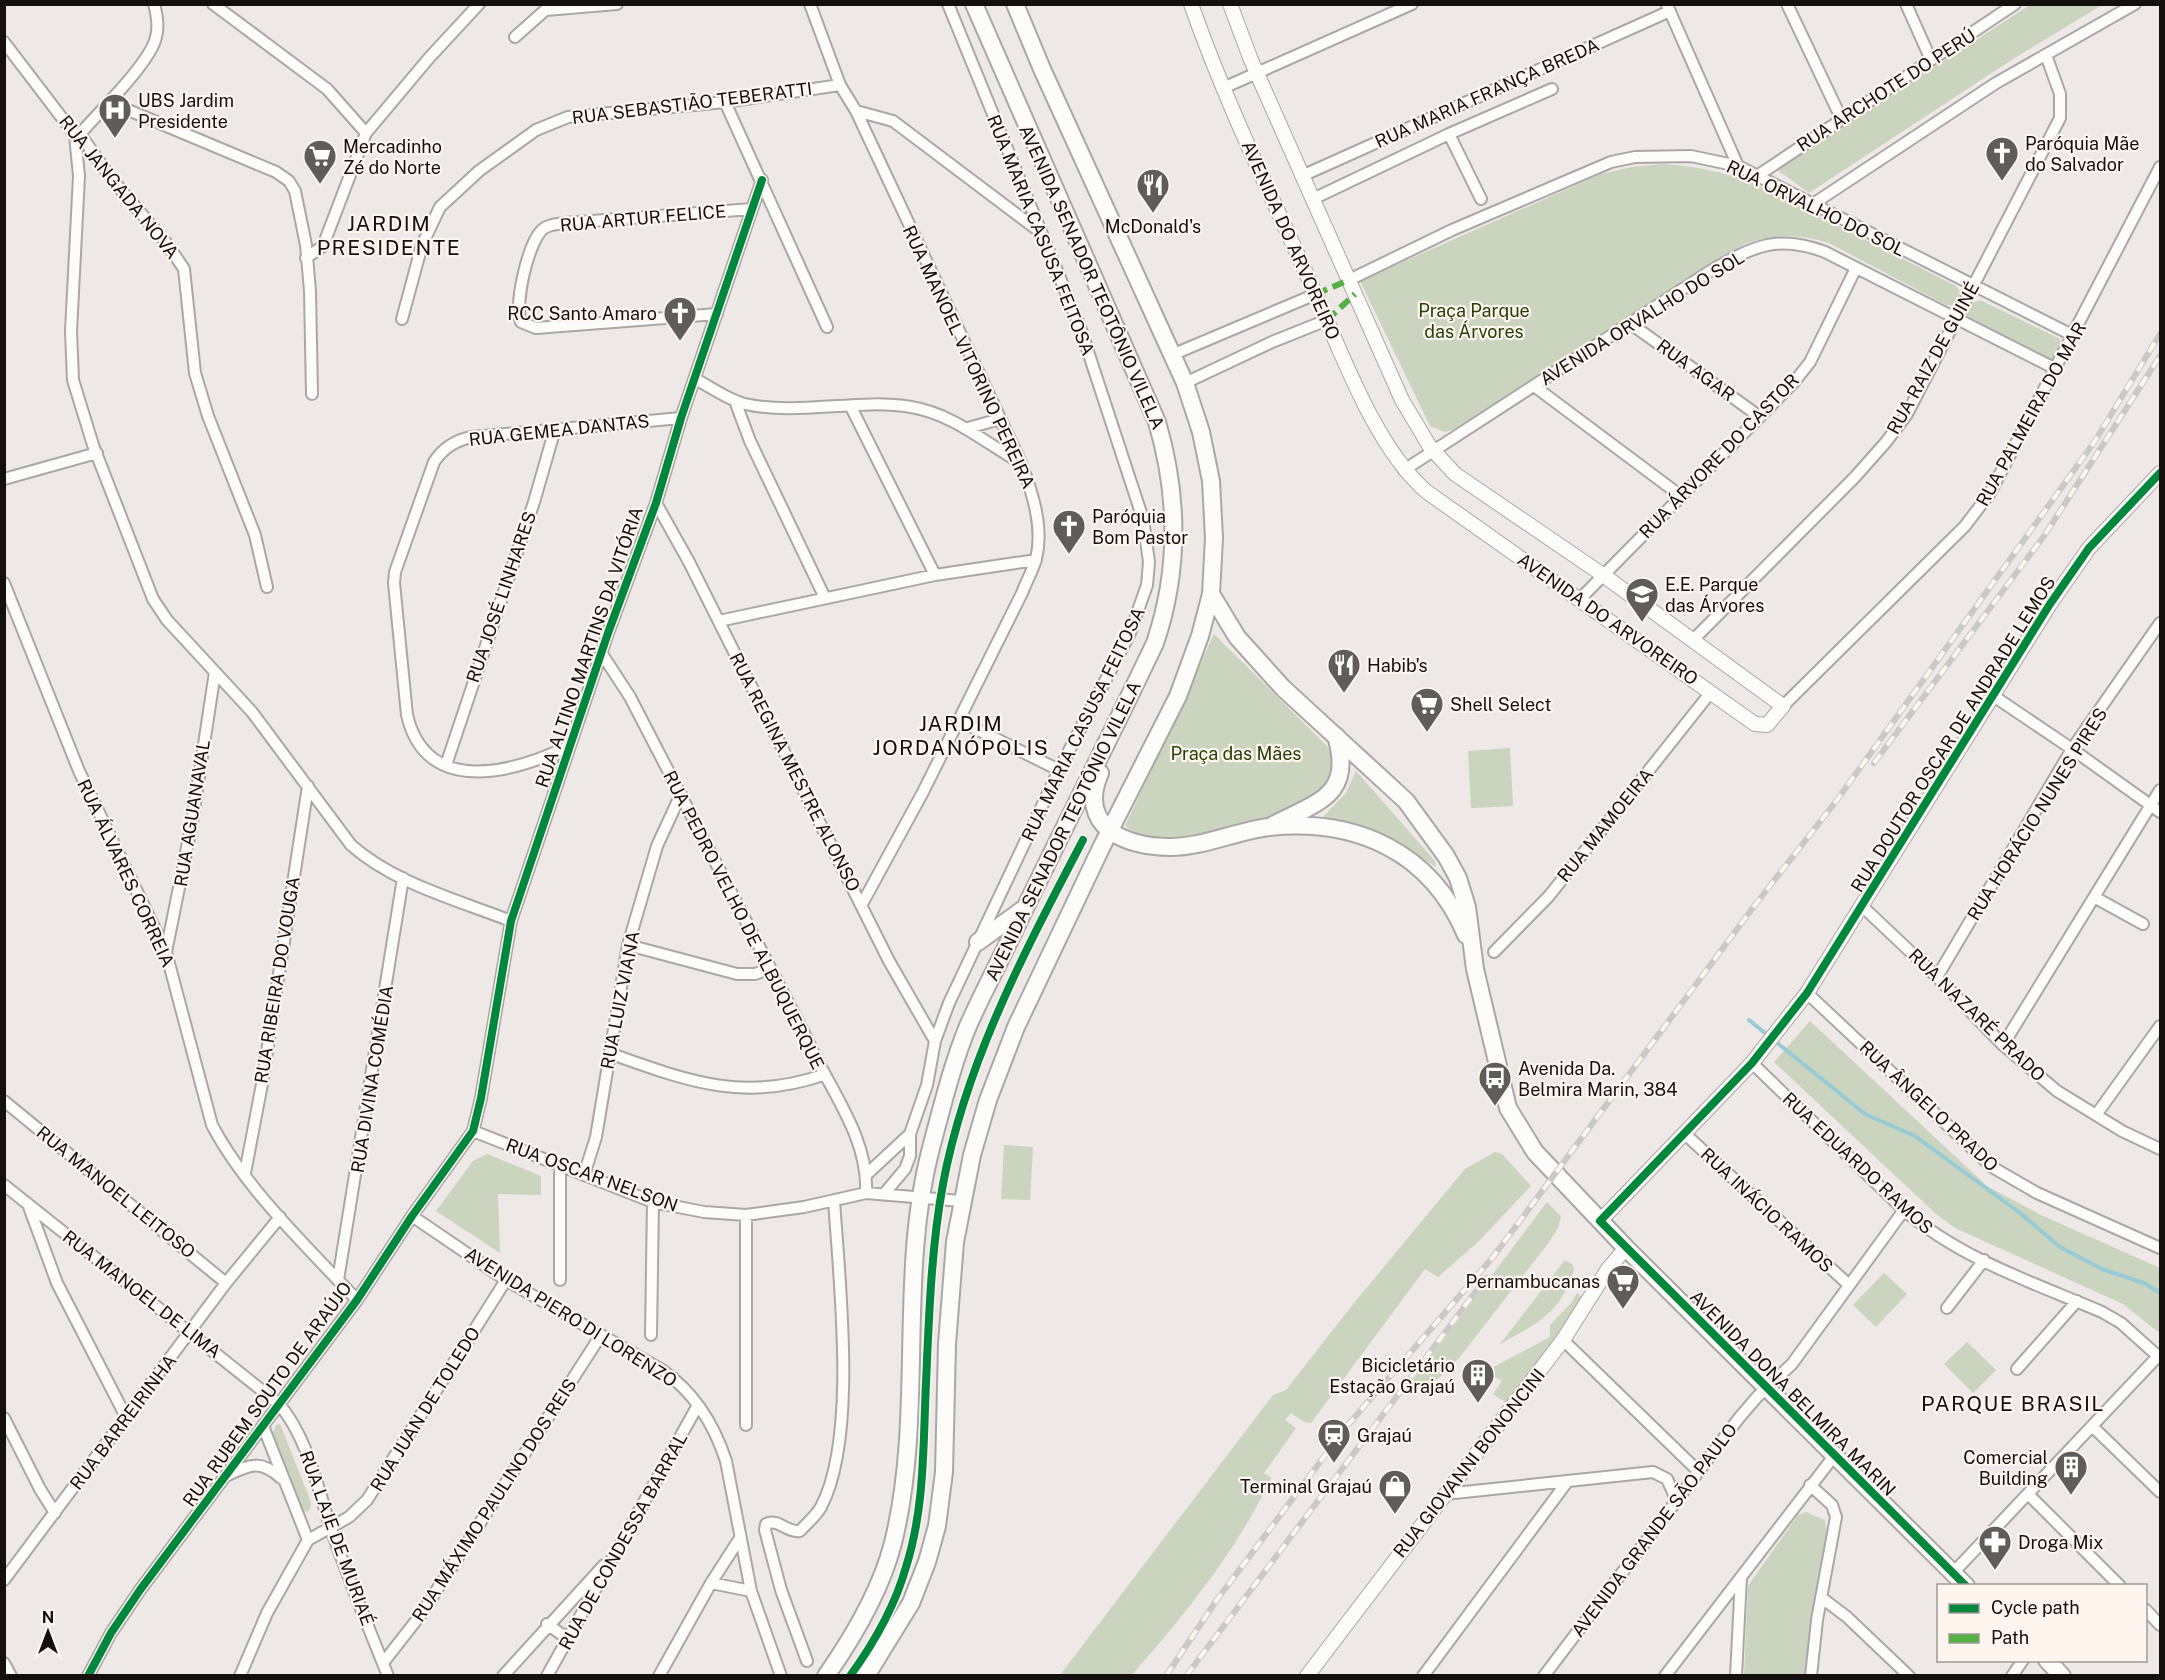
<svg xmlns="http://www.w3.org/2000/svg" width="2165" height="1680" font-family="'Public Sans',sans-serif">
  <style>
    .green { fill: #cad4be }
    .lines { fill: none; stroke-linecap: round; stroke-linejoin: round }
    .stream { stroke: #97cbd6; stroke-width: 4 }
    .minor-casing { stroke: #aba7a6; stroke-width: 14 }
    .tertiary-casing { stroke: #aba7a6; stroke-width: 16 }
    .primary-casing { stroke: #aba7a6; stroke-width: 20 }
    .minor { stroke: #fcfcfb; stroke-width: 10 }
    .tertiary { stroke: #fcfcfb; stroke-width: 14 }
    .primary { stroke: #fcfcfb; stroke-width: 16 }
    .rail-casing { stroke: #cbc9c8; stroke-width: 6 }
    .rail { stroke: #fff5ef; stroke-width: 4; stroke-dasharray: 11; stroke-linecap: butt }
    .quiet { stroke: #55b144; stroke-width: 6; stroke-dasharray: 12 6; stroke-linecap: butt }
    .cycleway-casing { stroke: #fff5ef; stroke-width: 11 }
    .cycleway { stroke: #00873e; stroke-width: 8 }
    .labels { text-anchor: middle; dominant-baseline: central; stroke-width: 4.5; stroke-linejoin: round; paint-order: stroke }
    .street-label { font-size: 18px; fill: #13100e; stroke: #fff5ef }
    .poi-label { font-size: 18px; fill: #13100e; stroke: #fff5ef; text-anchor: start }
    .park-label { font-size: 18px; fill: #264107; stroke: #fff5ef }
    .quarter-label { font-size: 21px; letter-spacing: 1.5px; fill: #13100e; stroke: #fff5ef }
  </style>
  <rect width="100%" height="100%" fill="#eee8e6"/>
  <path class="green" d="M2030,5H2102L2013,59L1809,193L1776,169Z
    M1663,164C1695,166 1724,172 1754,183L1956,286L1961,293C1960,302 1955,307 1946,305L1829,243C1800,234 1774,234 1745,244L1455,429L1445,432L1430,426L1360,281L1601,174L1632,167Z
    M1980,300L2058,338L2063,344L2055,359L2051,360L1968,320L1966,314L1968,305Z
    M1214,634L1336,755L1331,786C1292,816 1198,847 1149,839C1140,837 1132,830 1125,826Z
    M1510,748L1513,806L1471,808L1468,751Z
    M1356,771L1435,861L1436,867L1395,842L1320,820L1346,793Z
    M1810,1021L1987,1186L2041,1215L2160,1268V1329L2158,1332L2123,1304L1955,1228L1936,1214L1774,1062Z
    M1004,1145L1033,1147L1030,1200L1001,1199Z
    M1495,1152L1502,1154L1531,1186L1478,1242L1438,1277L1425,1269L1311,1423L1304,1422L1291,1413L1285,1420L1296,1428L1264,1473L1271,1478C1237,1551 1184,1615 1132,1675H1060L1273,1395L1286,1390L1354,1303L1465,1169Z
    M487,1154L541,1176V1195L498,1194L500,1253L436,1211L473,1161Z
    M1547,1202L1561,1216L1558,1228L1549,1242L1459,1358L1439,1378L1410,1396L1405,1391Z
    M1565,1260L1572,1264L1574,1269C1562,1313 1536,1324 1500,1344Z
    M1884,1273L1907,1294L1876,1327L1853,1305Z
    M1577,1293L1582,1297L1567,1324L1506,1403L1493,1394L1502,1381L1486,1371L1550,1337V1325L1571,1303Z
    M1967,1342L1996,1370L1973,1393L1944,1364Z
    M280,1424L311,1502L310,1510L306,1512L301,1509L272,1435L276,1425Z
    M1806,1512L1825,1520L1827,1534L1806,1675L1744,1676L1748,1586L1798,1515Z"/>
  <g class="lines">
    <path class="stream" d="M1749,1020L1865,1114L1915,1136L2020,1213L2060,1247L2102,1269L2144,1283L2160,1293"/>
    <g class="minor-casing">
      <path id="minor" d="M213,4L327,89L366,133
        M810,4L840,85L856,111L1021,463C1032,491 1044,527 1036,559C1033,570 1026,582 1022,593L923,792L862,904
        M1787,4L1841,118
        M1906,4L1931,60
        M1667,5L1738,166
        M546,10L617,4
        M515,37L551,5
        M4,42L75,135L80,134L111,178L168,245L184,269L195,373L208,416L255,535L267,587
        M1223,88L1412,4
        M109,102L276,172L289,181L295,191L306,245L310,291L312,394
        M725,102L827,327
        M856,111L893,121L1039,231
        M80,134C98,113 151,62 156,37C159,26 157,15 154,4
        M1449,134L1481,199
        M75,135L79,176L71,331L73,380L93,445L153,599L167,620L252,712L351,845C395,884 458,900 511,921
        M1304,175L1670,11
        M1757,176L2015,4
        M1315,198L1449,134L1552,89
        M1813,204L1996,83L2135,4
        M306,258L323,246L366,133L429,58L479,4
        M1349,280L1452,230L1611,162L1635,157L1691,156L1738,166L2074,336
        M717,314L536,328L521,322C514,304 528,242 543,229C549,224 558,224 565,223L752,209
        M402,319L422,245L440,207L479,171L536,130L568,117L725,102L840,85
        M1631,324L1760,417
        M1174,354L1316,294
        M695,379C711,387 728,400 745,404C799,416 857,398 911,407C953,414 984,442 1021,463
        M1185,383L1272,342L1327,320
        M1534,386L1681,496
        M735,401L750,441L825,598
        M851,407L935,575
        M968,428L1000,419
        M1404,470L1712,270C1754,246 1778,234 1825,252L2056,369
        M4,479L97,453
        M656,503L689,562L889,961L935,1041
        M4,583L79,771L166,952L212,1125C245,1188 308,1248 357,1300
        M1580,599L1795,381L1810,362L1856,268
        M719,621L935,575L1036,560
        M1692,641L1855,477L1886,442L1907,414L2060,118V94L2046,55
        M602,654L630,697L807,1039C829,1089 869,1137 866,1193
        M1992,695L2072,749L2160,812
        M1783,706L1965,526L1990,493L2160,167
        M958,720L1059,770
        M569,746C513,773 426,797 407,715L394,583L395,572L434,462C443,448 456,440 472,437L681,418
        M446,765L534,502L555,429
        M2094,897L2143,924
        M1863,907L1937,977L2003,1045L2057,1091L2122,1131L2160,1149
        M628,945L737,974H755L769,969
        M166,952L192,823L215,672
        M1494,952L1549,896L1711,692
        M1937,977L2072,749L2160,623
        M1807,993L1992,1167L2037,1193L2160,1248
        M2003,1045L2160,790
        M609,1053C685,1080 742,1103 823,1075
        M1752,1063L1904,1210C1961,1259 2034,1283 2102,1312L2121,1323L2160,1358
        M4,1101L226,1283
        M2096,1115L2160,1026
        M473,1131L653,1202L704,1212L746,1215L804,1207L866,1193L961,1201
        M1685,1134L1849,1285
        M560,1165V1280
        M245,1173L262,1084L308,786
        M867,1174L910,1134
        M584,1175L596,1137L628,945L657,846L681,794
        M4,1185L279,1404C307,1437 317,1485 330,1526C347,1576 368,1626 388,1676
        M884,1194L905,1169L910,1156V1134L927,1085L935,1041L949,1003L1059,770L1130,633L1147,585L1149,562L1143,519L1080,327L948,4
        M28,1204L57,1283L126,1417
        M746,1215V1425
        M412,1216L506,1280L662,1370C694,1392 714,1424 726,1461L751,1591L781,1676
        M338,1280L403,878
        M1947,1308L1984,1260
        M651,1335L653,1202
        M1563,1340L1698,1471
        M2017,1369L2077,1301
        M4,1418L40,1489L55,1513
        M263,1426L308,1540
        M2092,1426L2160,1492
        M228,1475C251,1464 261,1460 281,1478
        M1810,1485L1832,1505L1836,1517L1817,1620L1811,1676
        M1445,1494L1653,1472L1667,1479L1677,1501
        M2028,1494L2120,1586
        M1953,1573L2160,1354
        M4,1580L226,1283L280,1217
        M711,1583L751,1591
        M1822,1598L1847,1617L1909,1676
        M2146,1610L2160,1625
        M547,1624L568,1639
        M807,1661L781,1590L765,1530L766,1524C779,1518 786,1533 800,1531C807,1523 816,1516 821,1507C858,1437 839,1280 834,1200
        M4,1663L11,1676
        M383,1663L422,1613L601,1335
        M88,1676L111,1633L140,1590L357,1300L412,1216L473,1131L481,1098L511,921L608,633L656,503L681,418L762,180
        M240,1676L267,1613L308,1540L349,1517L367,1500L506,1280
        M503,1676L604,1565
        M547,1676L698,1405
        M659,1676L711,1583L740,1538
        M1423,1676L1567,1482
        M1544,1676L1739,1418L1757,1397L1792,1364L1904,1210
        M1665,1676L1834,1456
        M1736,1676L1741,1577
        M2012,1676L2023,1660"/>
    </g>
    <g class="tertiary-casing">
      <path id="tertiary" d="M1191,4C1225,101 1270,193 1312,286C1340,349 1375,448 1427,492L1755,724L1767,725L1783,706L1603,575L1455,474L1430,447L1402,400L1251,60L1230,4
        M1600,1221L1752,1063L1807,993L2050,604L2089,548L2160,473
        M1307,1676L1563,1340L1608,1269L1626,1248"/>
    </g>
    <g class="primary-casing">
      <path id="primary" d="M1211,594L1237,637L1283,688L1406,801L1446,856L1458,878L1467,907L1475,969L1508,1108L1535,1152L1626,1248L1966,1586
        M1100,773C1077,826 1124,847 1170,847C1204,847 1236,831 1269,827C1357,818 1431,852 1466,935
        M1273,825C1318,802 1354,795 1336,736
        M978,942L1022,910
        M2047,1660L2062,1676
        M826,1676C854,1636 881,1590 893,1543C925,1414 897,1277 931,1148C942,1107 952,1065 968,1026C982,994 999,963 1014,931C1060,835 1109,740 1155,643C1180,569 1179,497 1157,422L974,4
        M866,1676L911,1603L927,1562L937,1526L944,1472L947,1344L955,1242L972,1155L988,1100L1016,1027L1101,848L1178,696L1200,636L1211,594L1214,538L1211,481L1201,432L1185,383L1042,69L1015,4"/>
    </g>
    <use href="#minor" class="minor"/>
    <use href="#tertiary" class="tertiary"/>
    <use href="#primary" class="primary"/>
    <g class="rail-casing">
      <path id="rail" d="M1874,763L2044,536L2160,356
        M1166,1676L1216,1601L1347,1426L1493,1257L1755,905L1837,800L2095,441L2160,334
        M1186,1676L1486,1278"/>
    </g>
    <use href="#rail" class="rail"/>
    <path class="quiet" d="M1316,294L1349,280
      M1327,320L1355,294"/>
    <g class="cycleway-casing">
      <path id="cycleway" d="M1966,1586L1600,1221L1752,1063L1807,993L2050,604L2089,548L2160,473
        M88,1676L111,1633L140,1590L357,1300L412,1216L473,1131L481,1098L511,921L608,633L656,503L681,418L762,180
        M850,1676C874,1643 895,1606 906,1567C925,1507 923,1445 926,1383C929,1317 931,1249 943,1184C966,1061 1026,949 1083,840"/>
    </g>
    <use href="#cycleway" class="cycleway"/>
  </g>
  <defs>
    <g id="hospital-pin" transform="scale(1.725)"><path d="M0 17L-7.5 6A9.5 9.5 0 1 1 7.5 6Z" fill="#605c5a" stroke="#fff5ef"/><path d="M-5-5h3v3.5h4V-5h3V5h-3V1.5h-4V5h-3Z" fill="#fff"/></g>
    <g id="church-pin" transform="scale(1.725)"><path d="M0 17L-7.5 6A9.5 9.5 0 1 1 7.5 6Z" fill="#605c5a" stroke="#fff5ef"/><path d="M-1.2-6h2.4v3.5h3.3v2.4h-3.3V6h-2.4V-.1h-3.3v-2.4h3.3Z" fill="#fff"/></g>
    <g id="supermarket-pin" transform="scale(1.725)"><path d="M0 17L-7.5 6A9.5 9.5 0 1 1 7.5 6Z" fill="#605c5a" stroke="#fff5ef"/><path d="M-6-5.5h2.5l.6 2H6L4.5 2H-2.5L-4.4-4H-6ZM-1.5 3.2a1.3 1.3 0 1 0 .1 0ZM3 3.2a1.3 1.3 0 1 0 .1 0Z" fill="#fff"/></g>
    <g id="restaurant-pin" transform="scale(1.725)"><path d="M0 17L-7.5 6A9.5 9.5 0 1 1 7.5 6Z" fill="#605c5a" stroke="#fff5ef"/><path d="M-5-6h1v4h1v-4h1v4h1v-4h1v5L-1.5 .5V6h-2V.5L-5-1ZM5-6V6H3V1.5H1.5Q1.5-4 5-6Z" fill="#fff"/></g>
    <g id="school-pin" transform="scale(1.725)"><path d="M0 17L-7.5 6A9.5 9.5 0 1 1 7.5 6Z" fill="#605c5a" stroke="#fff5ef"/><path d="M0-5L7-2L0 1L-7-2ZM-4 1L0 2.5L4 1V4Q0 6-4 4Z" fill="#fff"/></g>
    <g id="bus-pin" transform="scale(1.725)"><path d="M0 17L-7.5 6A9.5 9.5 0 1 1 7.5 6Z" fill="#605c5a" stroke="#fff5ef"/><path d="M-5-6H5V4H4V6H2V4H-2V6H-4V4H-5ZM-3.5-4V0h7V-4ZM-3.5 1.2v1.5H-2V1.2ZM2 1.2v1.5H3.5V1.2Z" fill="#fff"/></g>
    <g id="building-pin" transform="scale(1.725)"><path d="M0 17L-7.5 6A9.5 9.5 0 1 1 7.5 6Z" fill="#605c5a" stroke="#fff5ef"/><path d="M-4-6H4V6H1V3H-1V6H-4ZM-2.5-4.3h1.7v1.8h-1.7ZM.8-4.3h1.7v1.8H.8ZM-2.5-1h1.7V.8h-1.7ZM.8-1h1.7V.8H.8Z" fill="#fff"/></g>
    <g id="station-pin" transform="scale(1.725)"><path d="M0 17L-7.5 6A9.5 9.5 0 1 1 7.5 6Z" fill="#605c5a" stroke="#fff5ef"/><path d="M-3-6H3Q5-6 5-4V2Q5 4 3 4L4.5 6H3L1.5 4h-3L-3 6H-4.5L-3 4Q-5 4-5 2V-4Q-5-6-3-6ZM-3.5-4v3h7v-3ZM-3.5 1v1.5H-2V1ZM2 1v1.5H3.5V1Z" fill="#fff"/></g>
    <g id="shop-pin" transform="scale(1.725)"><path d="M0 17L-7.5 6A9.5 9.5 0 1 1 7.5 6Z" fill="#605c5a" stroke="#fff5ef"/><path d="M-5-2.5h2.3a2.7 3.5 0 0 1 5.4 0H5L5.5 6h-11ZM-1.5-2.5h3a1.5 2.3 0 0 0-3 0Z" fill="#fff"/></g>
    <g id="pharmacy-pin" transform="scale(1.725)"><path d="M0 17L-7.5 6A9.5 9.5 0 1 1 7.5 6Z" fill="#605c5a" stroke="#fff5ef"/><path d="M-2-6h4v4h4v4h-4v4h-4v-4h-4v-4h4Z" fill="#fff"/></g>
  </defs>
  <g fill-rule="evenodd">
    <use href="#hospital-pin" x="115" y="110"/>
    <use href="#church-pin" x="2002" y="153"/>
    <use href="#supermarket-pin" x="320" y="156"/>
    <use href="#restaurant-pin" x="1153" y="185"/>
    <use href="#church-pin" x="680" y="313"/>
    <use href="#church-pin" x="1069" y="526"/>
    <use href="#school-pin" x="1642" y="594"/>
    <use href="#restaurant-pin" x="1344" y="665"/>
    <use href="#supermarket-pin" x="1427" y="704"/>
    <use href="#bus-pin" x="1495" y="1078"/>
    <use href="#supermarket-pin" x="1623" y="1281"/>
    <use href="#building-pin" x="1478" y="1375"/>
    <use href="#station-pin" x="1334" y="1435"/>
    <use href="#building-pin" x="2071" y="1467"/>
    <use href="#shop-pin" x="1395" y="1486"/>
    <use href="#pharmacy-pin" x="1995" y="1542"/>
  </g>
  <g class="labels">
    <g class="street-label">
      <text transform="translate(1886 90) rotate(-33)">RUA ARCHOTE DO PERÚ</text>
      <text transform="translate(1487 93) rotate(-24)">RUA MARIA FRANÇA BREDA</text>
      <text transform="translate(692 103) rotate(-7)">RUA SEBASTIÃO TEBERATTI</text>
      <text transform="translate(119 187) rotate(51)">RUA JANGADA NOVA</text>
      <text transform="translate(1816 208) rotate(26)">RUA ORVALHO DO SOL</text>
      <text transform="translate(643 218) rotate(-5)">RUA ARTUR FELICE</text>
      <text transform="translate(1041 235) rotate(68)">RUA MARIA CASUSA FEITOSA</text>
      <text transform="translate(1291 240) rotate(66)">AVENIDA DO ARVOREIRO</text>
      <text transform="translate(1092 277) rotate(66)">AVENIDA SENADOR TEOTÔNIO VILELA</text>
      <text transform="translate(1642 318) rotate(-32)">AVENIDA ORVALHO DO SOL</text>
      <text transform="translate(969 357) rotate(65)">RUA MANOEL VITORINO PEREIRA</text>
      <text transform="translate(1933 358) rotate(-61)">RUA RAIZ DE GUINÉ</text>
      <text transform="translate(1696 370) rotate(36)">RUA AGAR</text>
      <text transform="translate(2031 414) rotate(-61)">RUA PALMEIRA DO MAR</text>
      <text transform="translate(559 430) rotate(-6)">RUA GEMEA DANTAS</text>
      <text transform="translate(1719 456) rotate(-46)">RUA ÁRVORE DO CASTOR</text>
      <text transform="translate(501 597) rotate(-71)">RUA JOSÉ LINHARES</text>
      <text transform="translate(1608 619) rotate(35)">AVENIDA DO ARVOREIRO</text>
      <text transform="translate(589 647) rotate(-71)">RUA ALTINO MARTINS DA VITÓRIA</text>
      <text transform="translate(1083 724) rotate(-64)">RUA MARIA CASUSA FEITOSA</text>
      <text transform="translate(1953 734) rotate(-58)">RUA DOUTOR OSCAR DE ANDRADE LEMOS</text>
      <text transform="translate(795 772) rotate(63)">RUA REGINA MESTRE ALONSO</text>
      <text transform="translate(192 813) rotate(-81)">RUA AGUANAVAL</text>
      <text transform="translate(2037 814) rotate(-58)">RUA HORÁCIO NUNES PIRES</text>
      <text transform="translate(1605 825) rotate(-51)">RUA MAMOEIRA</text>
      <text transform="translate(1063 831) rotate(-64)">AVENIDA SENADOR TEOTÔNIO VILELA</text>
      <text transform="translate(126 873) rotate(65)">RUA ÁLVARES CORREIA</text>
      <text transform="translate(744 920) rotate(63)">RUA PEDRO VELHO DE ALBUQUERQUE</text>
      <text transform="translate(277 980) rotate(-81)">RUA RIBEIRA DO VOUGA</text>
      <text transform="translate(620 1000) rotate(-79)">RUA LUIZ VIANA</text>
      <text transform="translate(1977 1015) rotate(44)">RUA NAZARÉ PRADO</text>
      <text transform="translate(372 1079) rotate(-81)">RUA DIVINA COMÉDIA</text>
      <text transform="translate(1929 1106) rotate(43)">RUA ÂNGELO PRADO</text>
      <text transform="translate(1858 1163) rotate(43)">RUA EDUARDO RAMOS</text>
      <text transform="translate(592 1175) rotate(20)">RUA OSCAR NELSON</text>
      <text transform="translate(116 1192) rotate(39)">RUA MANOEL LEITOSO</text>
      <text transform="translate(1767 1210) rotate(43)">RUA INÁCIO RAMOS</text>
      <text transform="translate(142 1294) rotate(38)">RUA MANOEL DE LIMA</text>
      <text transform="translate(571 1317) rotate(32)">AVENIDA PIERO DI LORENZO</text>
      <text transform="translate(1793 1393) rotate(45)">AVENIDA DONA BELMIRA MARIN</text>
      <text transform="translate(267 1394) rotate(-54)">RUA RUBEM SOUTO DE ARAÚJO</text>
      <text transform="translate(425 1409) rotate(-58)">RUA JUAN DE TOLEDO</text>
      <text transform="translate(123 1422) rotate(-53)">RUA BARREIRINHA</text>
      <text transform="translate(1469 1463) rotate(-52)">RUA GIOVANNI BONONCINI</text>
      <text transform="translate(494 1500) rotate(-57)">RUA MÁXIMO PAULINO DOS REIS</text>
      <text transform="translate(1654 1530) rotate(-53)">AVENIDA GRANDE SÃO PAULO</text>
      <text transform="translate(337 1538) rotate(70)">RUA LAJE DE MURIAÉ</text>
      <text transform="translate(623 1541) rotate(-61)">RUA DE CONDESSA BARRAL</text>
    </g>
    <g class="poi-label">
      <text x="138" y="100">UBS Jardim<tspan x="138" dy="21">Presidente</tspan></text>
      <text x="2025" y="143">Paróquia Mãe<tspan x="2025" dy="21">do Salvador</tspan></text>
      <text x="343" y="146">Mercadinho<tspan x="343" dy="21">Zé do Norte</tspan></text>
      <text x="1153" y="226" text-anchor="middle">McDonald's</text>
      <text x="657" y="313" text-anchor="end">RCC Santo Amaro</text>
      <text x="1092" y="516">Paróquia<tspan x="1092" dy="21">Bom Pastor</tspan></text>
      <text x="1665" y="584">E.E. Parque<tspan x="1665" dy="21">das Árvores</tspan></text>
      <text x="1367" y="665">Habib's</text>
      <text x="1450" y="704">Shell Select</text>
      <text x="1518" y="1068">Avenida Da.<tspan x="1518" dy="21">Belmira Marin, 384</tspan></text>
      <text x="1600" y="1281" text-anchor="end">Pernambucanas</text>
      <text x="1455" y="1365" text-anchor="end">Bicicletário<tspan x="1455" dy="21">Estação Grajaú</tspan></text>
      <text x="1357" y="1435">Grajaú</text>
      <text x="2048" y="1457" text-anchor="end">Comercial<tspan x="2048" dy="21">Building</tspan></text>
      <text x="1372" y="1486" text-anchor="end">Terminal Grajaú</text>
      <text x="2018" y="1542">Droga Mix</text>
    </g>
    <g class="park-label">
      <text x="1474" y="310">Praça Parque<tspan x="1474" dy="21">das Árvores</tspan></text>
      <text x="1236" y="753">Praça das Mães</text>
    </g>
    <g class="quarter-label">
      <text x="389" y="223">JARDIM<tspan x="389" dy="24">PRESIDENTE</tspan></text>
      <text x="961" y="723">JARDIM<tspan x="961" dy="24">JORDANÓPOLIS</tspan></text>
      <text x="2013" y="1403">PARQUE BRASIL</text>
    </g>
  </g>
  <rect width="2165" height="1680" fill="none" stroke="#13100e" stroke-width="12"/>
  <rect x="1937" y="1584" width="210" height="78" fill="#fff5ef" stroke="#a19995" stroke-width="1.5"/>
  <rect x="1949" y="1604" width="30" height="9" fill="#00873e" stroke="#a19995" stroke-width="1.5"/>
  <text x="1991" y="1614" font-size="18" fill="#13100e">Cycle path</text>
  <rect x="1949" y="1634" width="30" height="9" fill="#55b144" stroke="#a19995" stroke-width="1.5"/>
  <text x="1991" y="1644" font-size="18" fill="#13100e">Path</text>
  <g transform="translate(48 1632)" stroke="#fff5ef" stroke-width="4.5" paint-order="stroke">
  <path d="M0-4.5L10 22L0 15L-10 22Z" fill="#13100e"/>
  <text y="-9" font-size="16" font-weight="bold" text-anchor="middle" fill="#13100e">N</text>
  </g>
</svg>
